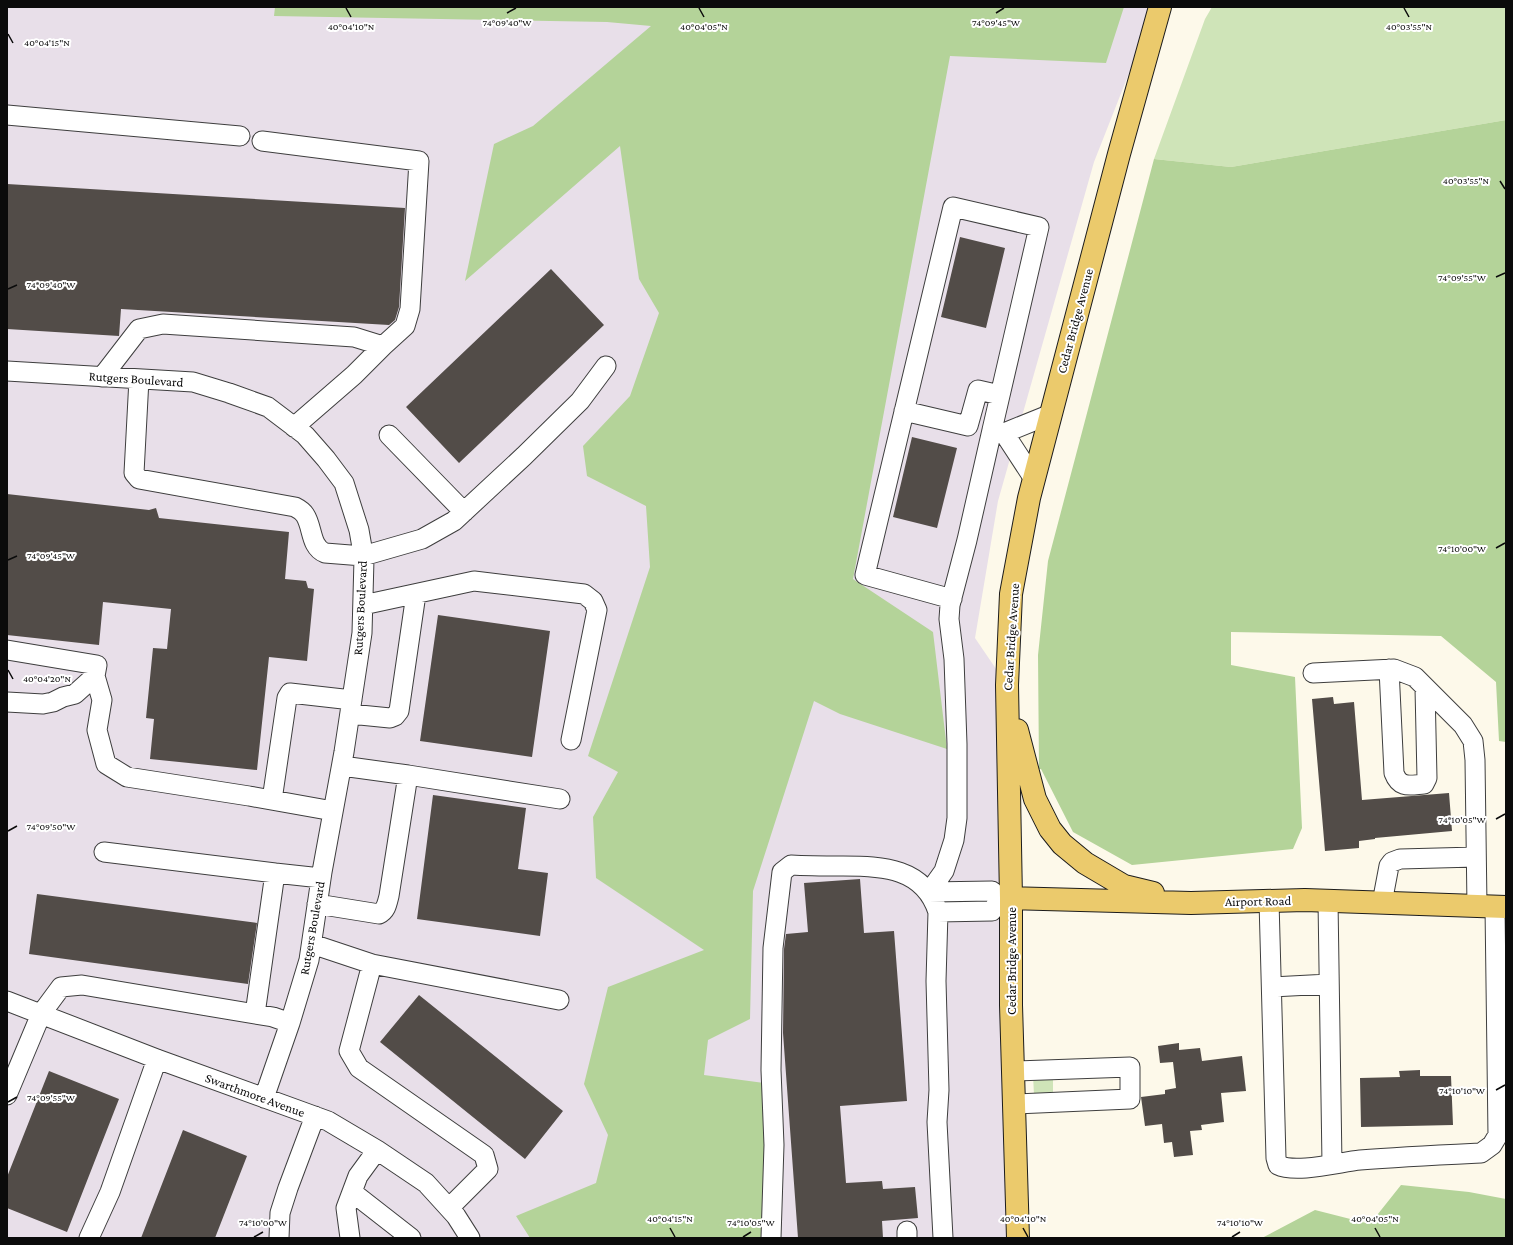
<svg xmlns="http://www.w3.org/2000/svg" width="1513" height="1245" font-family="'Crimson Pro',serif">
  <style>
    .industrial { fill: #e8dfe9 }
    .green { fill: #cfe4b8 }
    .forest { fill: #b4d399 }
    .building { fill: #524c48 }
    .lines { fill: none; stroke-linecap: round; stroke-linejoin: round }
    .minor-casing { stroke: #3e3e3e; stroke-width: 21 }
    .major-casing { stroke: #1c1c1c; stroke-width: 24 }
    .minor { stroke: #fff; stroke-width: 19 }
    .major { stroke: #ebca6c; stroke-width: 22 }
    .ticks { fill: none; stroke: #0b0b0b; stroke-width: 1.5 }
    .labels { text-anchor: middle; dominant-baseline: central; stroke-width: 4; stroke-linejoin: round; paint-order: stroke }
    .street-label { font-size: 13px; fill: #0b0b0b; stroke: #fff }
    .ticks-label { font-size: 10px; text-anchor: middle; fill: #0b0b0b; stroke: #fff; stroke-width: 4; stroke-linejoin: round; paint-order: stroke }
  </style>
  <rect width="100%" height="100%" fill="#fdf9ea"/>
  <path class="industrial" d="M7,7H1155L1094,162L998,501L975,638L1007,685L1019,1238H7Z"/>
  <path class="green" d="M1212,7H1506V120L1231,167L1154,159L1205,19Z
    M1033,1075H1053V1094L1034,1095Z"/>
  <path class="forest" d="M275,7H1124L1106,63L950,56L853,579L933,632L947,749L840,714L814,701L753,891L750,1019L708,1040L704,1075L779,1085L775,1238H530L516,1216L596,1183L608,1135L584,1084L608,987L704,950L596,878L593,817L618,772L588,756L650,567L646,506L587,476L583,446L630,396L659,313L639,279L620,146L465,281L494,144L533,126L651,26L607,22L274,16Z
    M1506,120V742L1499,741L1496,682L1441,636L1231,632V665L1295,677L1302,828L1293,849L1132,865L1073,832L1041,769H1039L1038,655L1048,561L1154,159L1231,167Z
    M1401,1185L1469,1192L1506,1199V1238H1262L1315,1210L1370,1224Z"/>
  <path class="building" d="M7,184L405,208L399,307L395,320L389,325L121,309L119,336L7,329Z
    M960,237L1005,248L986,328L941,317Z
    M551,269L604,325L459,463L406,407Z
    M912,437L957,448L937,528L893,517Z
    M7,494L149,510L156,508L159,518L289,532L285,579L306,581L308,588L314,589L307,661L269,657L257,770L150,759L154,719L146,718L153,648L167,649L171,609L103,602L99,645L7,635Z
    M438,615L550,631L532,757L420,741Z
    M1333,697L1334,704L1354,702L1362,800L1449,793L1452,831L1375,838V839L1359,841V848L1325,851L1312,699Z
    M433,795L526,808L518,869L548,873L540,936L417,919Z
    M860,879L864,933L894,931L907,1101L840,1106L846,1183L882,1181L883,1189L915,1187L918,1218L882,1221L883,1238H798L783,1033L784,949L786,934L808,932L804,883Z
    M37,894L257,923L248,984L29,954Z
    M419,995L563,1111L525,1159L380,1042Z
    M1179,1043V1050L1200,1048L1202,1061L1242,1056L1246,1091L1221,1093L1224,1122L1201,1125L1202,1130L1190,1131L1193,1155L1174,1157L1172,1142L1164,1143L1162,1124L1145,1126L1141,1097L1165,1094V1090L1176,1088L1173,1062L1160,1063L1158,1046Z
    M1420,1070V1076H1451L1453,1125L1361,1127L1360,1078L1400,1077L1399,1071Z
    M49,1071L119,1099L67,1232L7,1208V1177Z
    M183,1130L247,1156L215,1238H141Z"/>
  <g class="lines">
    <g class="minor-casing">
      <path id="minor" d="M7,115L240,136
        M262,141L419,161L410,309L405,326L383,346L354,375L294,427
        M7,371L193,382L229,393L268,407L305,435L326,459L344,483L359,530L364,559L362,633L344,752L322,872L309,960L290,1023L264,1098
        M102,377L139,329L163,324L354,337L383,346
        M139,379L134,473L139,479L295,507C299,509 303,512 305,515C313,527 310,547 325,553L363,556L422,539L454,521L524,456L580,401L606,366
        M904,411L968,426L978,390L1000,395
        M1004,433L1051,414
        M389,435L464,512
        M952,599L865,575L953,207L1039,227L992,430
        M363,605L474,581L584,594L593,601L597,610L571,740
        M7,650L97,665L95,676L75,694L63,697L53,702L43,704L7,702
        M1389,669L1394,773C1400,789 1410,785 1424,784L1427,778L1425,688
        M1313,673L1394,669L1415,677L1463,725L1473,741L1475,760L1477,906
        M95,676L102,700L97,730L106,764L127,777L249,796L333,811
        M350,714L390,718L395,716L399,711L416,594
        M408,775L560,799
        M272,800L287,698L290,693L352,700
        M104,852L275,873
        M929,892L944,871L954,840L957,818V744L954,659L949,619L950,605L967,540L992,430L1004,433L1034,479
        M929,892L992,891L1000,899
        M1269,901L1276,1158L1278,1165C1296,1174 1340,1162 1360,1160C1400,1157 1441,1155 1481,1153L1492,1145L1498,1135L1495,907
        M1328,901L1332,1164
        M1382,903L1389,866L1392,862L1400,859L1476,857
        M317,904L379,914C386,911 387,904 389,896L408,775L342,766
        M938,912L992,911L1000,899
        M312,944L372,964
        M1272,987L1329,984
        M7,1001L157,1059L328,1121L377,1150L426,1183L456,1216L470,1238
        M255,1014L275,873L321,878
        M1013,1071L1130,1067V1099L1014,1104
        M7,1095L41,1014L61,987L82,985L273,1017L290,1023
        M352,1192L411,1238
        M449,1208L488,1169L484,1155L359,1068L349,1051L372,964L559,1000
        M907,1231V1238
        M89,1238L110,1192L157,1059
        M279,1238L280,1213L288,1188L315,1116
        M350,1238L346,1208L358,1176L377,1150
        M771,1238L774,1145L771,1070L773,948L782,872L791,865C808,866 826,866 843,866C883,866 924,868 938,912L936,981L939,1090L937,1122L943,1238"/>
    </g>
    <g class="major-casing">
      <path id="major" d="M1017,730L1035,799L1050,829L1062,844L1085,863L1124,886L1153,893
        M1011,898L1191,903L1305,900L1506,907
        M1018,1238L1011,1005V898L1007,685L1011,594L1029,498L1119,154L1160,7"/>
    </g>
    <use href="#minor" class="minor"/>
    <use href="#major" class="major"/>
  </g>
  <path class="ticks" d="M346,8L351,17M699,8L704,17M1404,8L1409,17M507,13L516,8M996,13L1004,8M8,34L13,43M1500,181L1505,189M1496,277L1505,273M8,289L17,285M1496,548L1505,543M8,560L17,556M8,670L13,679M1496,819L1505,814M8,831L17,826M1496,1090L1505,1085M8,1102L17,1097M670,1228L675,1237M1023,1228L1028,1237M1375,1228L1380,1237M254,1237L263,1232M743,1237L751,1232M1232,1237L1240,1232"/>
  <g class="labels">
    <g class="street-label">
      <text transform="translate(1075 321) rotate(-75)">Cedar Bridge Avenue</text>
      <text transform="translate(136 379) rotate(4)">Rutgers Boulevard</text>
      <text transform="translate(360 608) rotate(-87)">Rutgers Boulevard</text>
      <text transform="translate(1011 637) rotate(-86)">Cedar Bridge Avenue</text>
      <text transform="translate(1258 901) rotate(-1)">Airport Road</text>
      <text transform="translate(312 928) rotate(-80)">Rutgers Boulevard</text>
      <text transform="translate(1011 961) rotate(-90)">Cedar Bridge Avenue</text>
      <text transform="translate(255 1095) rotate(20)">Swarthmore Avenue</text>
    </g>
  </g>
  <g class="ticks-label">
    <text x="507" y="26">74°09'40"W</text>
    <text x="996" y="26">74°09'45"W</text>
    <text x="351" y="30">40°04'10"N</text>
    <text x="704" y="30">40°04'05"N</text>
    <text x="1409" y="30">40°03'55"N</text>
    <text x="47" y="46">40°04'15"N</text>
    <text x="1466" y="184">40°03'55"N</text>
    <text x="1462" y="281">74°09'55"W</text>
    <text x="51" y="288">74°09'40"W</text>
    <text x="1462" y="552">74°10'00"W</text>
    <text x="51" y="559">74°09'45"W</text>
    <text x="47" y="682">40°04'20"N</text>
    <text x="1462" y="823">74°10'05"W</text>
    <text x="51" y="830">74°09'50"W</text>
    <text x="1462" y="1094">74°10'10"W</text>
    <text x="51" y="1101">74°09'55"W</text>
    <text x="670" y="1222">40°04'15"N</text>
    <text x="1023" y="1222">40°04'10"N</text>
    <text x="1375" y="1222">40°04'05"N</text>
    <text x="263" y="1226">74°10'00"W</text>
    <text x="751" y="1226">74°10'05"W</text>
    <text x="1240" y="1226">74°10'10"W</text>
  </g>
  <rect width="1513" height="1245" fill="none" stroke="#0b0b0b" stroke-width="16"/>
</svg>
